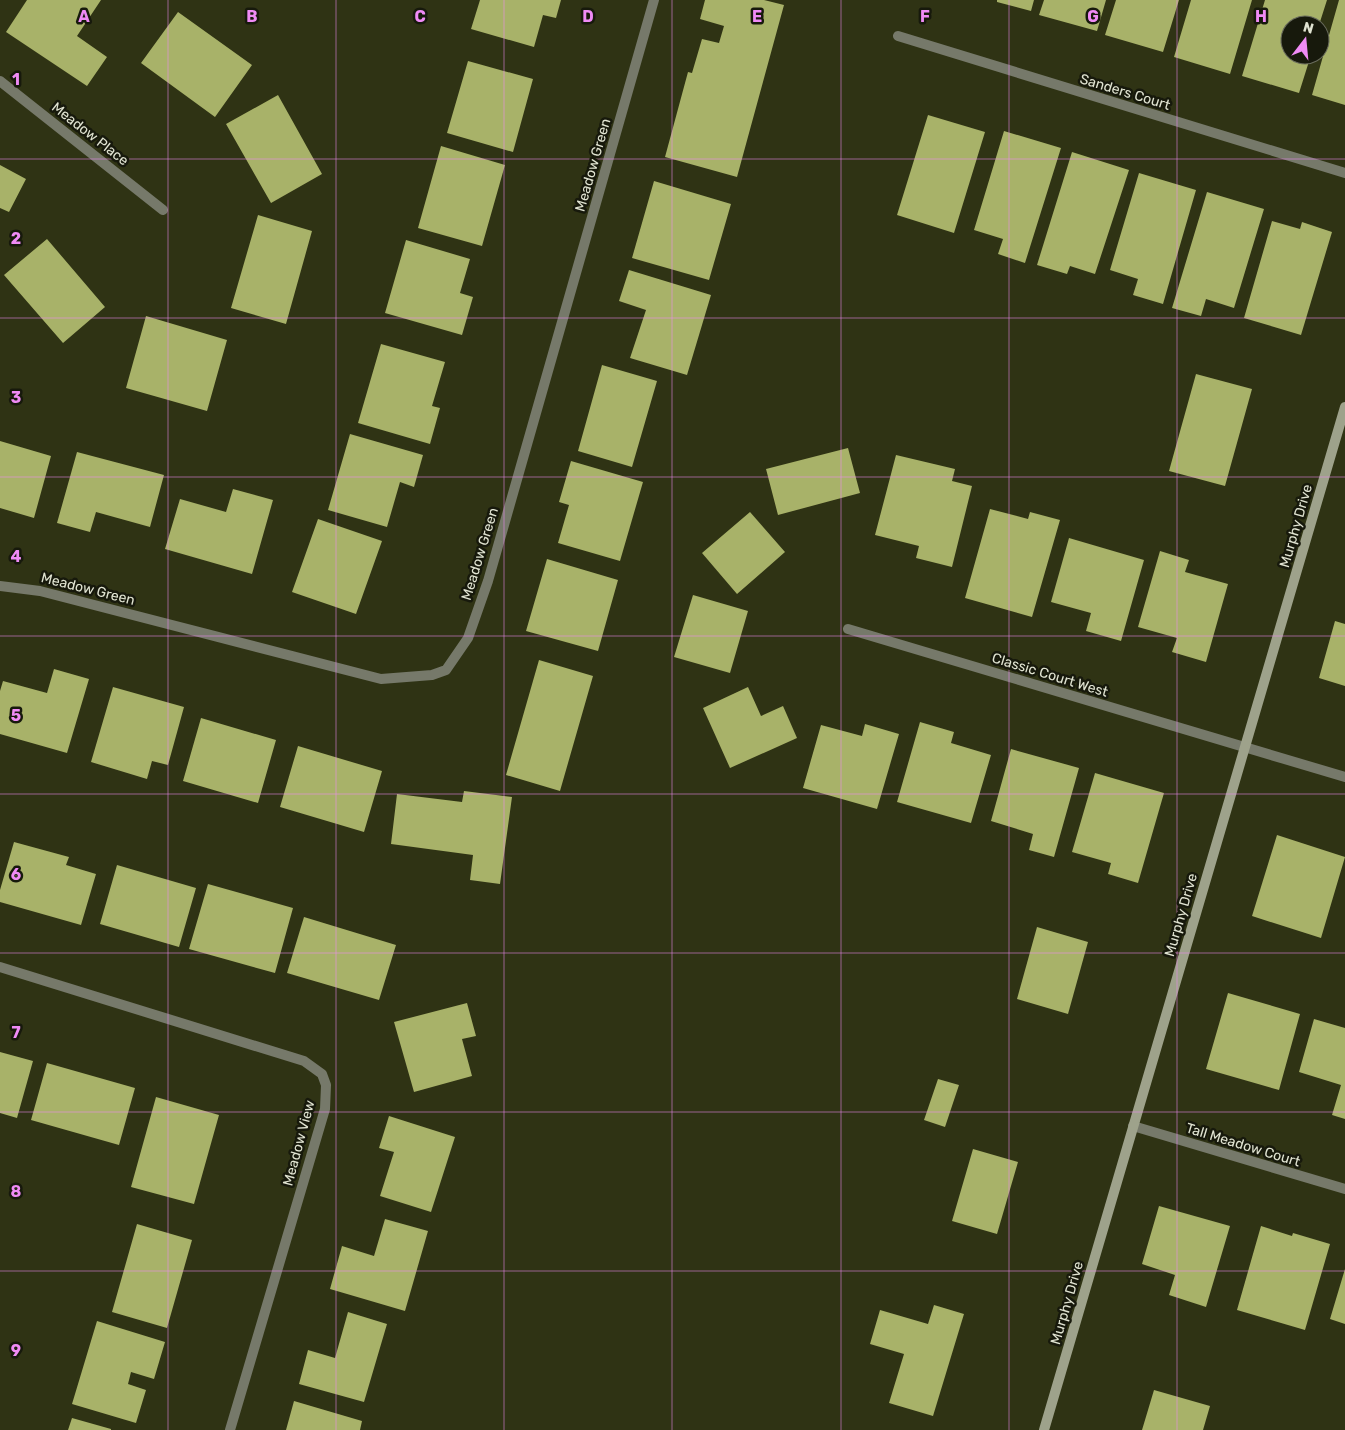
<svg xmlns="http://www.w3.org/2000/svg" width="1345" height="1430" font-family="Rubik,sans-serif">
  <style>
    .building { fill: #a8b269 }
    .lines { fill: none; stroke-linecap: round; stroke-linejoin: round }
    .minor { stroke: #76796a; stroke-width: 10 }
    .secondary { stroke: #9ea28b; stroke-width: 10 }
    .grid { fill: none; stroke: #f08bf6; stroke-width: 1; stroke-opacity: 0.55 }
    .labels { text-anchor: middle; dominant-baseline: central; stroke-width: 5; stroke-linejoin: round; paint-order: stroke }
    .street-label { font-size: 14px; fill: #e1e4d2; stroke: #17190c }
    .grid-label { font-size: 16px; text-anchor: middle; font-weight: bold; fill: #f08bf6; stroke: #17190c; stroke-width: 5; stroke-linejoin: round; paint-order: stroke }
  </style>
  <rect width="100%" height="100%" fill="#2f3314"/>
  <path class="building" d="M27,0H101L77,36L107,57L87,86L6,32Z
    M480,0H561L556,18L543,15L534,47L471,29Z
    M705,0H764L784,5L737,177L665,157L688,72L692,73L702,39L719,43L724,26L700,19Z
    M997,0H1034L1031,11L997,2Z
    M1044,0H1106L1097,31L1039,15Z
    M1116,0H1179L1163,52L1105,35Z
    M1191,0H1252L1230,74L1174,57Z
    M1265,0H1327L1319,25H1290V55H1311L1299,93L1242,76Z
    M1339,0H1345V105L1312,95Z
    M178,12L252,65L215,117L141,63Z
    M468,61L533,79L513,152L447,133Z
    M278,95L322,174L271,203L226,124Z
    M928,115L985,132L954,233L897,215Z
    M1004,131L1061,148L1025,263L998,254L1003,239L974,230Z
    M441,146L505,165L482,246L418,228Z
    M1072,152L1129,170L1095,274L1070,266L1067,274L1037,265Z
    M0,165L26,179L9,212L0,208Z
    M1139,173L1196,190L1163,304L1133,295L1138,279L1110,270Z
    M654,181L731,204L709,280L632,258Z
    M1207,192L1264,209L1234,308L1206,299L1201,316L1172,308Z
    M258,215L312,231L286,324L231,308Z
    M1272,221L1300,229L1302,222L1332,232L1301,335L1244,318Z
    M47,239L105,307L63,343L4,275Z
    M406,240L470,259L460,293L473,297L462,335L385,313Z
    M629,270L711,295L687,375L630,358L646,310L619,301Z
    M146,316L227,340L207,411L126,388Z
    M381,344L445,362L432,406L440,408L430,444L358,423Z
    M602,365L657,381L632,467L578,451Z
    M1196,374L1252,389L1225,486L1169,471Z
    M350,434L423,455L414,487L400,482L387,527L328,510Z
    M0,441L51,456L34,518L0,508Z
    M848,448L860,493L778,515L766,469Z
    M77,452L164,475L150,527L96,512L90,532L57,523Z
    M896,455L955,469L952,481L972,486L952,567L916,558L919,546L875,535Z
    M571,461L643,482L620,561L558,543L569,505L559,502Z
    M233,489L273,500L252,574L165,549L180,499L226,512Z
    M990,509L1028,519L1030,512L1060,520L1032,617L965,598Z
    M750,512L785,552L737,594L702,553Z
    M318,519L382,541L356,614L292,592Z
    M1069,538L1144,560L1121,641L1086,631L1091,613L1051,602Z
    M1160,551L1189,560L1185,572L1228,584L1206,662L1172,652L1177,638L1138,627Z
    M547,559L618,580L598,651L526,631Z
    M693,595L748,611L730,673L674,657Z
    M1335,621L1345,624V686L1319,678Z
    M539,660L593,676L560,791L506,775Z
    M54,669L89,679L67,753L0,734V691L3,681L47,693Z
    M113,687L184,707L168,765L152,761L147,779L91,762Z
    M748,687L761,716L783,706L797,738L730,768L703,708Z
    M201,718L276,740L258,803L183,781Z
    M920,722L954,732L951,743L991,755L971,823L897,802Z
    M865,724L899,734L877,809L803,788L821,725L862,736Z
    M298,746L382,771L364,832L280,807Z
    M1011,749L1079,768L1054,857L1029,850L1033,834L991,821Z
    M1095,773L1164,793L1138,883L1108,874L1111,863L1072,852Z
    M464,791L512,797L500,884L470,880L473,855L391,844L397,794L462,802Z
    M1277,835L1345,857L1321,938L1252,916Z
    M14,842L69,857L66,865L96,874L81,925L0,902V890Z
    M117,865L196,888L179,947L100,924Z
    M208,884L293,908L275,973L189,949Z
    M304,917L396,945L379,1000L287,973Z
    M1037,927L1088,942L1068,1014L1017,999Z
    M1228,993L1300,1014L1279,1090L1206,1069Z
    M467,1003L476,1036L462,1039L472,1076L414,1092L394,1022Z
    M1314,1019L1345,1028V1119L1332,1115L1341,1085L1299,1072Z
    M0,1052L33,1061L17,1118L0,1113Z
    M47,1063L135,1088L119,1145L31,1120Z
    M938,1079L959,1085L945,1127L924,1120Z
    M156,1097L219,1115L194,1204L131,1187Z
    M389,1116L455,1137L431,1212L380,1196L394,1152L379,1148Z
    M973,1149L1018,1162L997,1234L952,1221Z
    M1159,1206L1230,1226L1206,1307L1169,1295L1175,1275L1142,1264Z
    M385,1219L428,1231L405,1311L330,1289L342,1246L374,1256Z
    M137,1224L192,1240L167,1328L112,1312Z
    M1261,1226L1292,1236L1293,1233L1330,1244L1305,1330L1237,1310Z
    M1345,1269V1324L1330,1319Z
    M934,1305L964,1314L933,1416L889,1403L904,1354L870,1344L880,1310L928,1324Z
    M348,1312L387,1324L364,1402L299,1384L308,1350L335,1358Z
    M97,1321L165,1342L154,1379L131,1372L128,1384L146,1390L136,1423L72,1404Z
    M1154,1390L1210,1406L1203,1430H1142Z
    M294,1401L362,1421L360,1430H286Z
    M72,1418L111,1429V1430H68Z"/>
  <g class="lines">
    <path class="minor" d="M898,36L1345,173
      M0,81L163,210
      M0,586L40,591L381,679L432,675L446,670L468,638L488,581L654,0
      M848,629L1345,777
      M0,967L304,1061L322,1074L326,1085L325,1109L230,1430
      M1133,1126L1345,1189"/>
    <path class="secondary" d="M1044,1430L1345,407"/>
  </g>
  <path class="grid" d="M168,0V1430M336,0V1430M504,0V1430M672,0V1430M841,0V1430M1009,0V1430M1177,0V1430M0,159H1345M0,318H1345M0,477H1345M0,636H1345M0,794H1345M0,953H1345M0,1112H1345M0,1271H1345"/>
  <g class="labels">
    <g class="street-label">
      <text transform="translate(1125 92) rotate(17)">Sanders Court</text>
      <text transform="translate(90 134) rotate(38)">Meadow Place</text>
      <text transform="translate(593 165) rotate(-74)">Meadow Green</text>
      <text transform="translate(1296 526) rotate(-74)">Murphy Drive</text>
      <text transform="translate(480 554) rotate(-73)">Meadow Green</text>
      <text transform="translate(88 589) rotate(14)">Meadow Green</text>
      <text transform="translate(1050 675) rotate(17)">Classic Court West</text>
      <text transform="translate(1181 915) rotate(-74)">Murphy Drive</text>
      <text transform="translate(299 1143) rotate(-75)">Meadow View</text>
      <text transform="translate(1243 1145) rotate(17)">Tall Meadow Court</text>
      <text transform="translate(1067 1303) rotate(-74)">Murphy Drive</text>
    </g>
  </g>
  <g class="grid-label">
    <text x="84" y="22">A</text>
    <text x="252" y="22">B</text>
    <text x="420" y="22">C</text>
    <text x="588" y="22">D</text>
    <text x="757" y="22">E</text>
    <text x="925" y="22">F</text>
    <text x="1093" y="22">G</text>
    <text x="1261" y="22">H</text>
    <text x="16" y="85">1</text>
    <text x="16" y="244">2</text>
    <text x="16" y="403">3</text>
    <text x="16" y="562">4</text>
    <text x="16" y="721">5</text>
    <text x="16" y="880">6</text>
    <text x="16" y="1038">7</text>
    <text x="16" y="1197">8</text>
    <text x="16" y="1356">9</text>
  </g>
  <g transform="translate(1305 40) rotate(16)"><circle r="24" fill="#17190c" stroke="#686a5b"/>
  <path d="M0-4L9 19L0 12L-9 19Z" fill="#f08bf6"/>
  <text y="-8" font-size="14" font-weight="bold" text-anchor="middle" fill="#e1e4d2">N</text>
  </g>
</svg>
